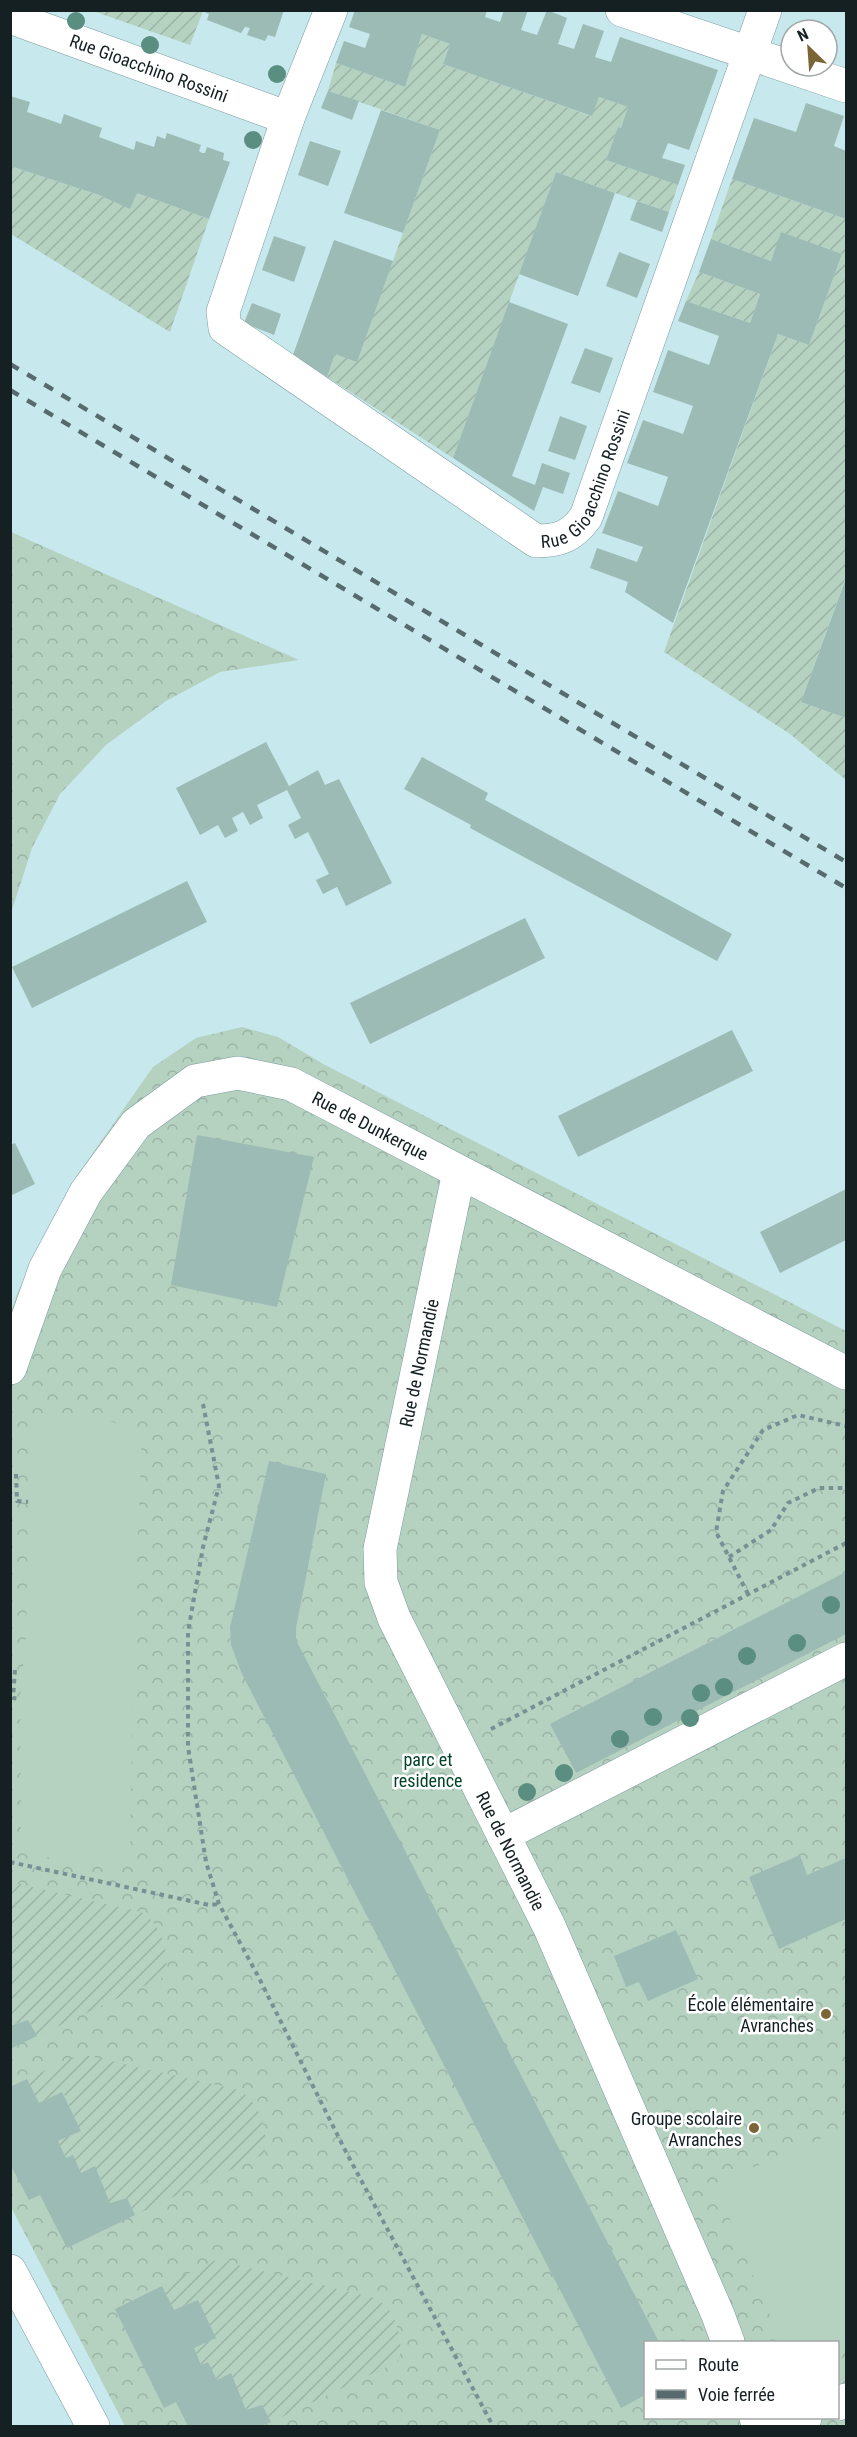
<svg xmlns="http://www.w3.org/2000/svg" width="857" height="2437" font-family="'Roboto Condensed',sans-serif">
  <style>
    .forest { fill: url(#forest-crowns); fill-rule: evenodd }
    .garden { fill: url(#garden-furrows) }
    .pitch { fill: #b5d1c0 }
    .building { fill: #9cbbb5 }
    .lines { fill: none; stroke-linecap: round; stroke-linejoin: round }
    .minor-casing { stroke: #7b9b9f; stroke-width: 34 }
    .path { stroke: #789094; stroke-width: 4; stroke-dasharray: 4.5 4.5; stroke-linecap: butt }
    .minor { stroke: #fff; stroke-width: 33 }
    .rail { stroke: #576b6e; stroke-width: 4.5; stroke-dasharray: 10 10; stroke-linecap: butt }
    .tree { fill: #5a8e80 }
    .poi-dot { fill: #7b6535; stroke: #fff; stroke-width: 2 }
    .labels { text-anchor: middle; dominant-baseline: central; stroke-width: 5; stroke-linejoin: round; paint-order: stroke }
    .street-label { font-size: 18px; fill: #142022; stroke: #fff }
    .park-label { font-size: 18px; fill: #014427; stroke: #fff }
    .poi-label { font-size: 18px; fill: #142022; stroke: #fff; text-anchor: end }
  </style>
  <defs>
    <pattern id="forest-crowns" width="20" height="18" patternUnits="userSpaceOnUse" patternTransform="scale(1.5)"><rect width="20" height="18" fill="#b5d1c0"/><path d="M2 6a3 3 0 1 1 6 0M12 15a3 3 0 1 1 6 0" fill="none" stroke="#9bb3a5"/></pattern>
    <pattern id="garden-furrows" width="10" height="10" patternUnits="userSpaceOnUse" patternTransform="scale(1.5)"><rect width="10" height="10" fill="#b5d1c0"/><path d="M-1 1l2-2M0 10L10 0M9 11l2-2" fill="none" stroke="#9bb3a5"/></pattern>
  </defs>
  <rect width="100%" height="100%" fill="#c7e8ed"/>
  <path class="forest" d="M11,532L299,660L220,672L166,701L106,745L60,794L32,848L11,913Z
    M242,1027L278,1037L325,1065L846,1331V2426H125L11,2207L10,1315L17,1294L78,1174L153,1067L196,1038ZM646,2342H838V2418H646Z"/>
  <path class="garden" d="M93,11H203L190,45Z
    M422,34L450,44L443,64L591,116L599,97L628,107L621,128L618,127L606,160L678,185L669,212L556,172L453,458L327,377L335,354L357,361L440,130L328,91L336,63L405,87Z
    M10,166L99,195L130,208L137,193L209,219L170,332L11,234Z
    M732,179L846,219V577L801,702L846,718V780L790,734L664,652L778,334L809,345L842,254L782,233L771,261L711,239Z
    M699,272L760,294L750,323L686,301Z
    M10,1882L141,1912C162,1924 170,1953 165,1976L37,2036L28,2020L12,2025Z
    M80,2054L239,2090C260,2103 269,2131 264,2154L135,2215L127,2198L110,2203L95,2167L81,2173L73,2155L66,2158L58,2141L81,2131L63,2092L39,2103L27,2079Z
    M216,2260L375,2298C396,2309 404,2339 399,2361L271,2422L262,2405L246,2410L231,2374L217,2380L208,2362L201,2365L194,2348L216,2338L198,2300L174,2310L162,2286Z"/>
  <path class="pitch" d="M86,1415L142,1430L134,1638L130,1857L78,1868L21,1847L20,1699L26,1636L30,1425Z
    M846,2128V2342L838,2346V2342H781L715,2183Z"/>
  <path class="building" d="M200,10H284L275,37L268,35L265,41L247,35L250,28L245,27L241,33L207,20L209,14Z
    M355,10H487L485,17L500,22L504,10H528L521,30L537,35L547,10L567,18L558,44L574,49L583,24L604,31L595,57L601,59L611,62L620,37L718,70L689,150L668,143L662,158L685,165L678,185L606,160L618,127L621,128L628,107L599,97L592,116L443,64L450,44L422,34L405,87L336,63L344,41L365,48L370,34L349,27Z
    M328,91L359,101L352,120L321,108Z
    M10,96L30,102L27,112L61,124L64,114L102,128L99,137L134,150L136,141L154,147L157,136L165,139L167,133L201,145L199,151L202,153H205L207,147L224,153L223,160L230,162L209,219L137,193L130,209L99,195L10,166Z
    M806,103L844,116L834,146L846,151V219L732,179L754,118L796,132Z
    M381,110L440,130L403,233L344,213Z
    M310,141L341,151L328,186L298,175Z
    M556,172L615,193L578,296L519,274Z
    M637,201L669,212L662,232L630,220Z
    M781,232L842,254L809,345L778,334L673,623L625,592L628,582L590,568L597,548L637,562L643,547L602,533L618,491L658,506L663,492L668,477L627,463L643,420L683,434L693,406L653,392L668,350L709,365L719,336L678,321L686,301L750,323L760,294L699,272L711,239L771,261Z
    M274,236L306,247L294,282L262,270Z
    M334,240L393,261L357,362L335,354L327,377L293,355Z
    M619,252L650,264L637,298L606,286Z
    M509,302L568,324L512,476L535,485L542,463L570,473L563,494L543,487L534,511L453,458Z
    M252,303L281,314L274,335L244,323Z
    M585,348L613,358L600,393L571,383Z
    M560,416L587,426L575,460L548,451Z
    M846,578V718L801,702Z
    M266,742L289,786L318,770L325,785L339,779L392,883L346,906L337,887L323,894L316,880L329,874L308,832L295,839L288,825L301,818L287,790L257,805L263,818L250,825L243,812L232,818L238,831L225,838L218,825L200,835L176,788Z
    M422,757L488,793L485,800L732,934L717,961L470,828L471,825L404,789Z
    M187,881L207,922L32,1008L12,967Z
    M525,918L545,958L370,1044L350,1003Z
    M732,1030L753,1071L578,1157L558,1116Z
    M197,1135L314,1157L277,1307L171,1285Z
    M15,1143L35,1184L10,1196V1145Z
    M846,1189V1240L780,1273L760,1232Z
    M269,1461L326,1474L296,1628V1640L659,2342L645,2343V2395L621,2408L242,1674L231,1645L230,1627Z
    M846,1572V1634L576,1773L550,1724Z
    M800,1855L807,1875L846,1858V1919L779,1949L749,1877Z
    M676,1930L698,1979L648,2001L639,1982L626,1987L614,1956Z
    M28,2020L37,2036L10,2049V2026Z
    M27,2079L39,2103L62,2092L81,2131L58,2141L66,2158L73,2155L81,2173L95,2166L110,2203L127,2198L135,2215L67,2248L40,2195L29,2200L10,2164V2087Z
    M162,2286L174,2310L198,2300L216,2338L194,2348L201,2365L208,2362L217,2380L231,2373L246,2410L262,2405L271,2422L261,2426H188L176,2402L164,2408L115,2309Z"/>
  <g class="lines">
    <g class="minor-casing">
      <g id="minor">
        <path id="s1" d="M331,10L288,118L223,312L225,328L536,541C560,541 572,536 586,517L765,10"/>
        <path d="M622,10L846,86"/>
        <path id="s2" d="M10,17L288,118"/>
        <path id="s3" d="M459,1172L380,1549L381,1582L394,1618L549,1926L718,2315L728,2342"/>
        <path id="s4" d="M10,1368L45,1269L86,1192L136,1124L195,1081L238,1073L291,1084L846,1373"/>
        <path d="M503,1835L846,1659"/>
        <path d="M10,2271L93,2426"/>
        <path d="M838,2404L846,2400"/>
        <path d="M756,2418L760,2426"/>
        <path d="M783,2426L805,2418"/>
      </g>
    </g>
    <path class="path" d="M203,1404L219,1486L203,1547L188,1632V1747L206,1862L219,1904L258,1976L346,2152L493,2426
      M16,1474L17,1501L28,1502
      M729,1557L771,1530L788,1503L819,1488H846
      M748,1594L716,1532L723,1491L763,1430L798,1415L846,1426
      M15,1670L13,1698L20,1699
      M491,1729L846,1543
      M10,1862L209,1905L219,1904"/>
    <use href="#minor" class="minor"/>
    <path class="rail" d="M10,364L846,862
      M10,390L846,888"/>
  </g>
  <g class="tree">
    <circle cx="76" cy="21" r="9"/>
    <circle cx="150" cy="45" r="9"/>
    <circle cx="277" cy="74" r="9"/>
    <circle cx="253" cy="140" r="9"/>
    <circle cx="831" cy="1605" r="9"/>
    <circle cx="797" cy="1643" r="9"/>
    <circle cx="747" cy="1656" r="9"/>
    <circle cx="724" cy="1687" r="9"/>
    <circle cx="701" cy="1693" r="9"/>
    <circle cx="653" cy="1717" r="9"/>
    <circle cx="690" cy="1718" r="9"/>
    <circle cx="620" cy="1739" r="9"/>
    <circle cx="564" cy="1773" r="9"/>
    <circle cx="527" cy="1792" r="9"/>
  </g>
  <g class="poi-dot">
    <circle cx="826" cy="2014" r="6"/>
    <circle cx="754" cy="2128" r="6"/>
  </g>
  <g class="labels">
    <g class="street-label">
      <text stroke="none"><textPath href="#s2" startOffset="148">Rue Gioacchino Rossini</textPath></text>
      <text stroke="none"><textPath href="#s1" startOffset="802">Rue Gioacchino Rossini</textPath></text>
      <text stroke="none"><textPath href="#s4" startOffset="537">Rue de Dunkerque</textPath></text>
      <text transform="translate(419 1363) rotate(-78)">Rue de Normandie</text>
      <text stroke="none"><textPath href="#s3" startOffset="717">Rue de Normandie</textPath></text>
    </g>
    <g class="park-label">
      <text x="428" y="1759">parc et<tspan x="428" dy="21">residence</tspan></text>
    </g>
    <g class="poi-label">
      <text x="814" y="2004">École élémentaire<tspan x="814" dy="21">Avranches</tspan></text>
      <text x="742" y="2118">Groupe scolaire<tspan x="742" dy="21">Avranches</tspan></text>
    </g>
  </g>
  <rect width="857" height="2437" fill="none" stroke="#142022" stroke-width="24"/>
  <rect x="644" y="2341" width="195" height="78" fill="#ffffff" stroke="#a1a6a7" stroke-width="1.5"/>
  <rect x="656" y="2360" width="30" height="9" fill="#ffffff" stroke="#a1a6a7" stroke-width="1.5"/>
  <text x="698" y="2371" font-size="18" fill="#142022">Route</text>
  <rect x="656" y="2390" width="30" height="9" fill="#576b6e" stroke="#a1a6a7" stroke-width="1.5"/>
  <text x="698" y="2401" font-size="18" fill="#142022">Voie ferrée</text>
  <g transform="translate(809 48) rotate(335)"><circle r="28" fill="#ffffff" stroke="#a1a6a7" stroke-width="1.5"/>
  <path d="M0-4.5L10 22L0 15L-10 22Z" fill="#7b6535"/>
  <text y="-9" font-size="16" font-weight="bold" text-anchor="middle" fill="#142022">N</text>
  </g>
</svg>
